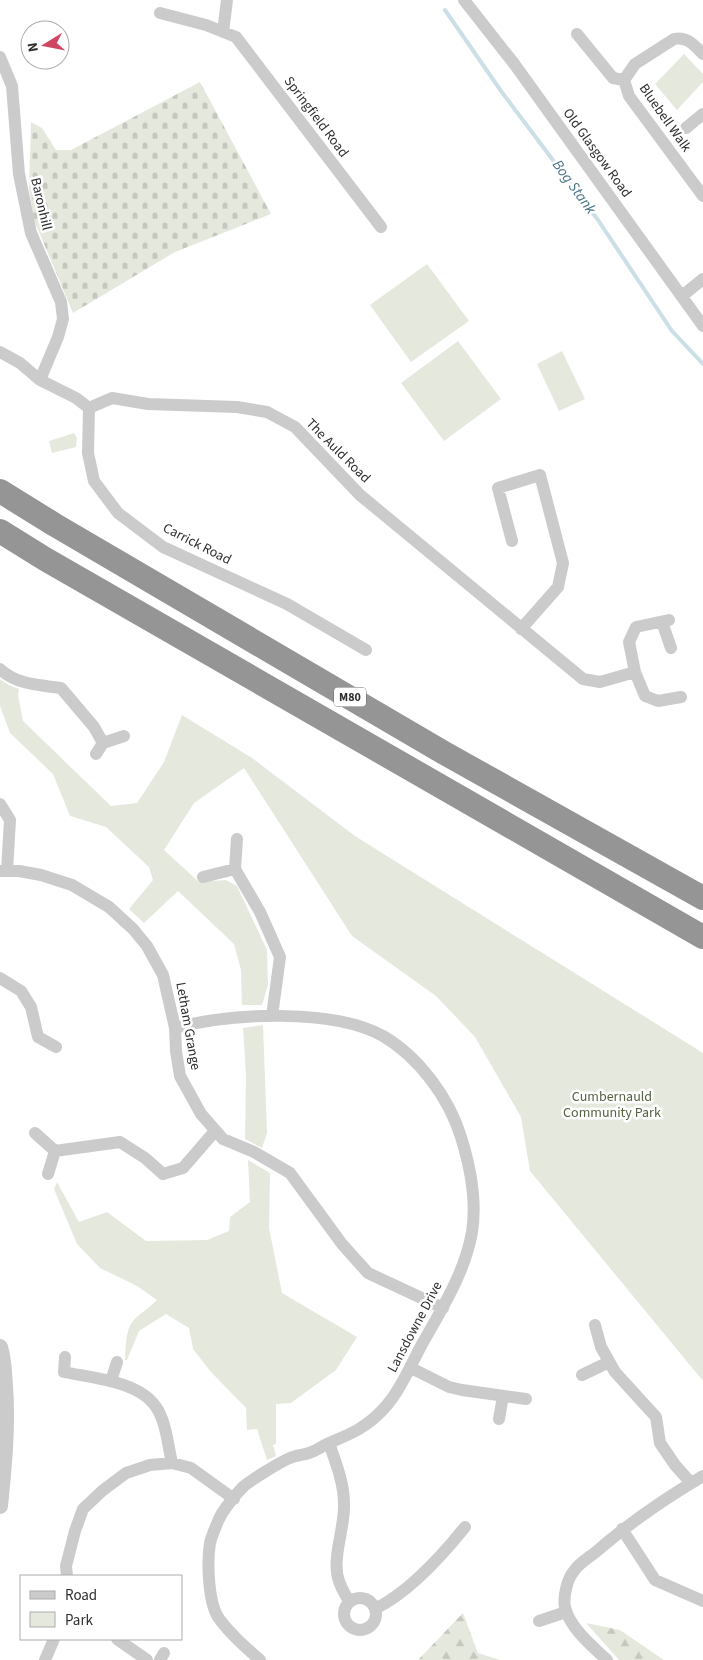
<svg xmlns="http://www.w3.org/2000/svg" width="703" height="1660" font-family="'Source Sans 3',sans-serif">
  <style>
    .forest { fill: url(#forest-firs) }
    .cemetery { fill: url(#cemetery-stones) }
    .green { fill: #e5e9dd }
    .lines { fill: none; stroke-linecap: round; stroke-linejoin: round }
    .stream { stroke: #cbdfe7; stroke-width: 4 }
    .minor { stroke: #cbcbcb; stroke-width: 12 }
    .tertiary { stroke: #cbcbcb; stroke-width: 16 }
    .motorway { stroke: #959595; stroke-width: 24 }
    .labels { text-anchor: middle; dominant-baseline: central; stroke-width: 5; stroke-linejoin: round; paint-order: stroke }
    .shield { fill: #fff; stroke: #6d6d6d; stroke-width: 1 }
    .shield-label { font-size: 12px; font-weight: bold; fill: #2e2e2e }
    .street-label { font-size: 14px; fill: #2e2e2e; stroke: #fff }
    .park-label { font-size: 14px; fill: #556341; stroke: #fff }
    .water-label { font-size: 15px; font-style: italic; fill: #467485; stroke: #fff }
  </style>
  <defs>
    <pattern id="forest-firs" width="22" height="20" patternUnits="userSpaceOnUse" patternTransform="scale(1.25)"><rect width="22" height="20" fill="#e5e9dd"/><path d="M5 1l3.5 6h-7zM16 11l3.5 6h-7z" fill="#c5c8be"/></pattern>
    <pattern id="cemetery-stones" width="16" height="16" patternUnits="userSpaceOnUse" patternTransform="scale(1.25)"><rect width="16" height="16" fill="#e5e9dd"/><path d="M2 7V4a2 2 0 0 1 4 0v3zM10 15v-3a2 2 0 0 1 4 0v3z" fill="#c5c8be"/></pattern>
  </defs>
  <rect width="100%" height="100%" fill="#fff"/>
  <path class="forest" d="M463,1613L478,1653L500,1660H418Z
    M586,1623L620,1630L664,1660H619Z"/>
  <path class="cemetery" d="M200,82L271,214L175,252L73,313L34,220L29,189L31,122L42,128L56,150H71Z"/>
  <path class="green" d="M684,54L703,74V82L677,110L655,84Z
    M427,264L469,321L411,362L370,305Z
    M458,341L501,399L444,441L401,383Z
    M562,351L585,399L559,411L537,364Z
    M74,433L77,438L76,447L52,453L49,441Z
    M0,679L9,685L19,689L18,695L23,721L111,806L137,803L164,762L182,715L252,758L355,836L703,1053V1381L530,1171L521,1117L475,1037L436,996L352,936L244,768L194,803L164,850L199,882L226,880L237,886L267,950L268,985L262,1005H242L241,970L234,944L178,891L144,923L129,909L153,880L149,867L106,827L70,816L53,774L10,733L0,706Z
    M263,1025L267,1133L262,1148L245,1139L246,1075L243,1028Z
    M248,1160L270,1173L269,1228L282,1293L357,1337L336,1370L291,1403L276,1404V1444L273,1445L276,1456L267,1460L257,1429L247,1430L246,1408L211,1372L193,1349L189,1328L166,1314L139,1331L127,1360H125C126,1347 125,1331 133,1321C136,1316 151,1307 157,1300L137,1286L100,1268L77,1244L54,1189L57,1182L79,1222L107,1212L146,1241L207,1240L229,1231L230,1217L250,1202Z"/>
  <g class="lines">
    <path class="stream" d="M445,10L501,91L598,220L672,331L703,364"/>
    <path class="minor" d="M464,0L515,65L703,326
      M160,13L206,25L236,37L381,227
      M223,32L227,0
      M577,34L613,78L624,80L629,96L703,196
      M0,57L12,86L19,174L31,233L61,302L63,319L58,337L40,380
      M624,80L635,64L674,39C687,36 694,45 703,54
      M686,128L703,114
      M682,296L703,279
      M0,352L20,363L40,380L76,398L89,408L112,398L148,404L237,407L267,412L295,427L360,495L583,679L600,682L635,672
      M89,408L88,453L94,481L118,513L163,547L287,604L366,650
      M512,541L498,488L540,475L563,563L558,587L521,629
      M669,620L636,627L629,642L635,672L645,696L658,701L681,697
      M662,622L671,648
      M0,669C17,685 40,685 61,688L94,727L103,743
      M96,754L103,743L124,736
      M0,804L10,820L7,871
      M237,839L235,869L260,912L280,957L272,1016
      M0,871H19L41,875L72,885L109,907L133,929L147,946L163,975L175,1028L176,1051L180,1076L201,1114L223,1139L254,1152L290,1173L342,1244L368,1273L443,1308
      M203,877L235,869
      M0,978L21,991L31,1007L38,1037L56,1047
      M175,1028C230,1013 332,1008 383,1036C419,1057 449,1098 461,1137C470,1166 477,1201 472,1232C465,1273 441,1310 421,1346C414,1359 408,1373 400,1386C390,1404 377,1418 359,1429C349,1435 338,1439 327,1444C321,1447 315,1451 309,1453C303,1455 296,1455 290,1458C282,1461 249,1481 243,1487C236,1494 223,1510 219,1519C216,1526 212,1535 210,1543C207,1561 208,1601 218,1617C228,1632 246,1648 260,1660
      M35,1133L55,1151L120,1142L145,1158L163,1174L183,1168L215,1131
      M48,1174L55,1151
      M595,1325L601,1347L615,1372L656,1417L660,1443L675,1465L691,1483
      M65,1357L64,1372C92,1378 139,1381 156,1407C166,1421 168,1446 172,1463
      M411,1368L449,1387L462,1390L526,1399
      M582,1375L609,1362
      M111,1381L117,1362
      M499,1419L503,1396
      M329,1443C336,1463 344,1483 344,1504C345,1528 331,1560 339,1581C341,1588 346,1595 349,1602
      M622,1529L655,1580L703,1601
      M67,1576L66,1566L75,1531L83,1509L102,1491L126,1473L150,1465L172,1463L191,1468L234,1499
      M344 1614a16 16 0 1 1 32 0a16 16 0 1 1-32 0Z
      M375,1609C409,1592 441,1557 465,1527
      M539,1621L566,1612
      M117,1639L147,1660
      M45,1660L54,1639
      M160,1660L164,1653
      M607,1660C593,1647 569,1627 565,1607C563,1597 567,1579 574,1571C579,1563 590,1557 597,1551C629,1523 666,1498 703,1476"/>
    <path class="tertiary" d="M0,1347C4,1360 4,1372 5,1386C8,1426 4,1466 0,1506"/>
    <path class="motorway" d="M0,491L55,525L446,754L703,898
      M0,531L45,559L703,937"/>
  </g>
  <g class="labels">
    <rect class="shield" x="334" y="687.5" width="32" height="19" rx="4"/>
    <g class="shield-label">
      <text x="350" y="697">M80</text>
    </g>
    <g class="street-label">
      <text transform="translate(316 117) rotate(53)">Springfield Road</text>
      <text transform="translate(665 118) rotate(55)">Bluebell Walk</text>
      <text transform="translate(597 153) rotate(54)">Old Glasgow Road</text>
      <text transform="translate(41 204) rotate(77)">Baronhill</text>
      <text transform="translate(338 451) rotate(45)">The Auld Road</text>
      <text transform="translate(197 544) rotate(27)">Carrick Road</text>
      <text transform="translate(188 1026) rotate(80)">Letham Grange</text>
      <text transform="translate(415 1327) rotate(-62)">Lansdowne Drive</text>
    </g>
    <g class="park-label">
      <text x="612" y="1097">Cumbernauld<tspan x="612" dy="16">Community Park</tspan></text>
    </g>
    <g class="water-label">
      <text transform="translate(574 187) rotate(54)">Bog Stank</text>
    </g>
  </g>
  <rect x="20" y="1575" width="162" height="65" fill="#ffffff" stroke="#ababab"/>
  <rect x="30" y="1591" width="25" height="8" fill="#cbcbcb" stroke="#ababab"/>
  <text x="65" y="1600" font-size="15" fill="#2e2e2e">Road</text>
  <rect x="30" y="1612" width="25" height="15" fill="#e5e9dd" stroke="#ababab"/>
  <text x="65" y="1625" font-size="15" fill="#2e2e2e">Park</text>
  <g transform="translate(45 45) rotate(260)"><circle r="24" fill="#ffffff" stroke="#ababab"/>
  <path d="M0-4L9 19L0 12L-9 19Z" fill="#ce4661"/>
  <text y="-8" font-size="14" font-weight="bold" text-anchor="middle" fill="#2e2e2e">N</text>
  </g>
</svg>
